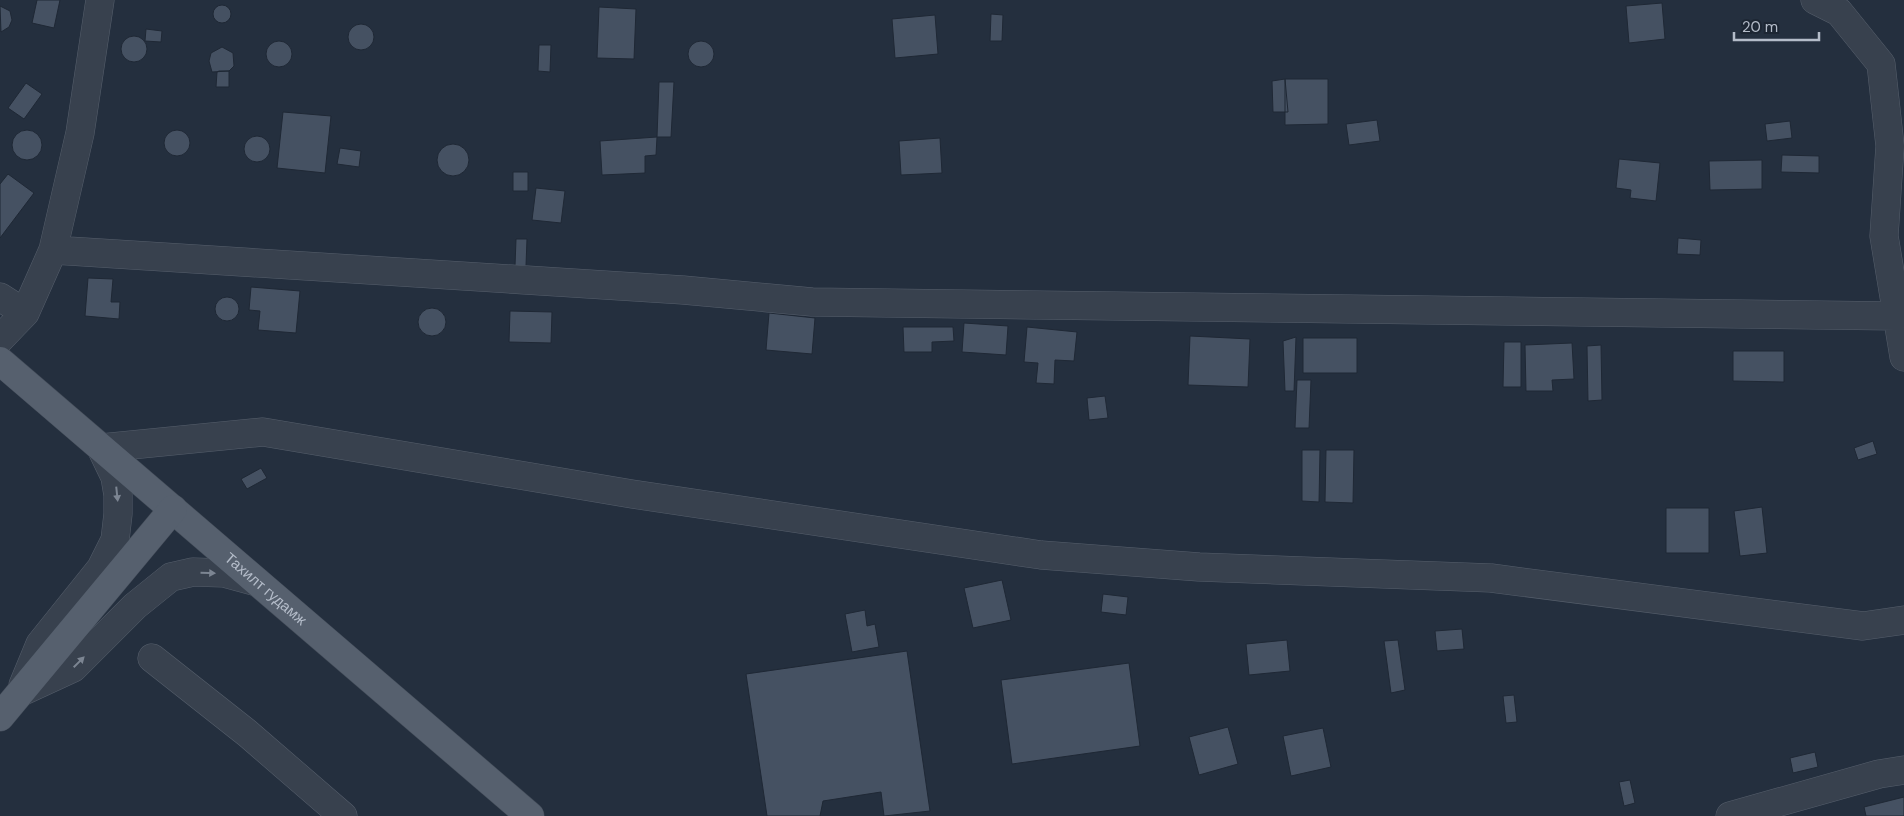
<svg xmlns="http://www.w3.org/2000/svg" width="1904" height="816" font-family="'DM Sans',sans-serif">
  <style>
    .building { fill: #455162; stroke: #1f2835 }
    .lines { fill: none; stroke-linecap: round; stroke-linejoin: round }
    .minor-casing { stroke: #565f6c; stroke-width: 29 }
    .major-casing { stroke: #414a57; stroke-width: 29 }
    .minor { stroke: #38414e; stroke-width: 28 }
    .major { stroke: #56606e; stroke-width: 28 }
    .oneway { fill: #7c8592 }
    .labels { text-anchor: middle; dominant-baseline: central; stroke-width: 4; stroke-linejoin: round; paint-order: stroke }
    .street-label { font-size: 15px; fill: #b4bcc9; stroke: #1d2633 }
  </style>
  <rect width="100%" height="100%" fill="#242f3e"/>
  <path class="building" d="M37,0H60L54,28L32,23Z
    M1662,3L1665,39L1629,43L1626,6Z
    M213 14a9 9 0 1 1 18 0a9 9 0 1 1-18 0Z
    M0,6L10,11L12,20L9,27L1,32Z
    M599,7L636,9L634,59L597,58Z
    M991,14L1003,15L1002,41H990Z
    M935,15L938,54L895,58L892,19Z
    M348 37a13 13 0 1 1 26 0a13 13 0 1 1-26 0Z
    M146,29L162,31L161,42L145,41Z
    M121 49a13 13 0 1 1 26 0a13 13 0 1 1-26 0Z
    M266 54a13 13 0 1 1 26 0a13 13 0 1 1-26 0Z
    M688 54a13 13 0 1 1 26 0a13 13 0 1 1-26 0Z
    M539,45H551L550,72L538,71Z
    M222,47L233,53L234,66L229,71L212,72L209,61L211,53Z
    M219,71H229V87H216L217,72Z
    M1285,79L1288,112H1273L1272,81Z
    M1285,79H1328V124L1285,125Z
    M659,82H674L671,137H657Z
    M26,83L42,94L24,119L8,108Z
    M283,112L331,116L325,173L277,168Z
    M1377,120L1380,141L1349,145L1346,124Z
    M1790,121L1792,138L1767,141L1765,124Z
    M164 143a13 13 0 1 1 26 0a13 13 0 1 1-26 0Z
    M12 145a15 15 0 1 1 30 0a15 15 0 1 1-30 0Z
    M244 149a13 13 0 1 1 26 0a13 13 0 1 1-26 0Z
    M657,137L656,155L645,156V173L602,175L600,141Z
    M940,138L942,173L901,175L899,141Z
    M437 160a16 16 0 1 1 32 0a16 16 0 1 1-32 0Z
    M340,148L361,151L359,167L337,164Z
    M1782,155L1819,156V173L1781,172Z
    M1619,159L1660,163L1656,201L1630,198L1631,190L1616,188Z
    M1762,160V189L1710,190L1709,161Z
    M513,172H528V191H513Z
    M8,174L34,193L0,238V184Z
    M536,188L565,191L561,223L532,220Z
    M1678,238L1701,240L1700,255L1677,254Z
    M516,239H527L526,266H515Z
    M88,278L113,279L111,302H120L119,319L85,316Z
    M251,287L300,291L296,333L258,330L260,311L249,310Z
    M215 309a12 12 0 1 1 24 0a12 12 0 1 1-24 0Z
    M418 322a14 14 0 1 1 28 0a14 14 0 1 1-28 0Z
    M510,311L552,312L551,343L509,342Z
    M769,313L815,318L812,354L766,350Z
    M964,323L1008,326L1006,355L962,352Z
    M903,327H953L954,341L932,342V352H904Z
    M1027,327L1077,332L1074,361L1055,360L1054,384L1036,383L1038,363L1024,362Z
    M1190,336L1250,339L1248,387L1188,385Z
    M1296,337L1294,391H1285L1283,341Z
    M1303,338H1357V373H1303Z
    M1504,342H1521V387H1503Z
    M1572,343L1574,379L1552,380L1553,391H1526L1525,345Z
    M1601,345L1602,400L1588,401L1587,346Z
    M1733,351H1784V382L1733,381Z
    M1297,380H1311L1309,428H1295Z
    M1105,396L1108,418L1089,420L1087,398Z
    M1873,441L1877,454L1858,460L1854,448Z
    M1302,450H1320L1319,502L1302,501Z
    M1326,450H1354L1353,503L1325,502Z
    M261,468L267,478L247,489L241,479Z
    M1762,507L1767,553L1740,556L1734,511Z
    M1666,508H1709V553H1666Z
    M1002,580L1011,620L973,628L964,588Z
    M1103,594L1128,597L1126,615L1101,612Z
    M865,610L867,626L875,624L879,647L852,652L845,614Z
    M1462,629L1464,649L1437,651L1435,631Z
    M1287,640L1290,671L1249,675L1246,644Z
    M1398,640L1405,690L1391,693L1384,641Z
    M907,651L930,811L884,816L881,792L823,801L820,816H767L746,674Z
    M1129,663L1140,746L1012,764L1001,680Z
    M1514,695L1517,722L1506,723L1503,696Z
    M1228,727L1238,764L1199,775L1189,737Z
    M1323,728L1331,767L1291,776L1283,736Z
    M1815,752L1818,767L1793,773L1790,758Z
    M1630,780L1635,803L1624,806L1619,782Z
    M1904,797V816H1866L1864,807Z"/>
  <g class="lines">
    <g class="minor-casing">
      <path id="minor" d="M1815,0L1839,12L1881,64L1890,146L1884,236L1904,357
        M53,250L683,290L812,302L1896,316
        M0,297L25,313
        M0,339L25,313L53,250L80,133L100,0
        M152,658L247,733L343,816
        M23,685L40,644L101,568L115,540L118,514V495L115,477L101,448L263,432L632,494L1041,555L1199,567L1491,578L1863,626L1904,620
        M21,692L73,668L135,606L171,577L193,572L224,573L257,582
        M1730,816L1879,774L1904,770"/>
    </g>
    <g class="major-casing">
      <g id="major">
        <path id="s1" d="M0,361L530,816"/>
        <path d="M0,717L173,509"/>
      </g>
    </g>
    <use href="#minor" class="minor"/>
    <use href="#major" class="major"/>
  </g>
  <defs><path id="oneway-solid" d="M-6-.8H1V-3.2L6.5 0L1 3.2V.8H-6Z" transform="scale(1.25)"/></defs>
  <g class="oneway">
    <use href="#oneway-solid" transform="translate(117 494) rotate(84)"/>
    <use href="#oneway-solid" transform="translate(208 573) rotate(2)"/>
    <use href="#oneway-solid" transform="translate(79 662) rotate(-45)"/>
  </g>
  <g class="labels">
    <g class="street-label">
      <text stroke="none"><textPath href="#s1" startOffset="350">Тахилт гудамж</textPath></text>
    </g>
  </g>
  <path d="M1734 32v8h85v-8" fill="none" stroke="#b4bcc9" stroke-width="2.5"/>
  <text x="1742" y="32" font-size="15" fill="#b4bcc9" stroke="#1d2633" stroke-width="4" paint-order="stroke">20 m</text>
</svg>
